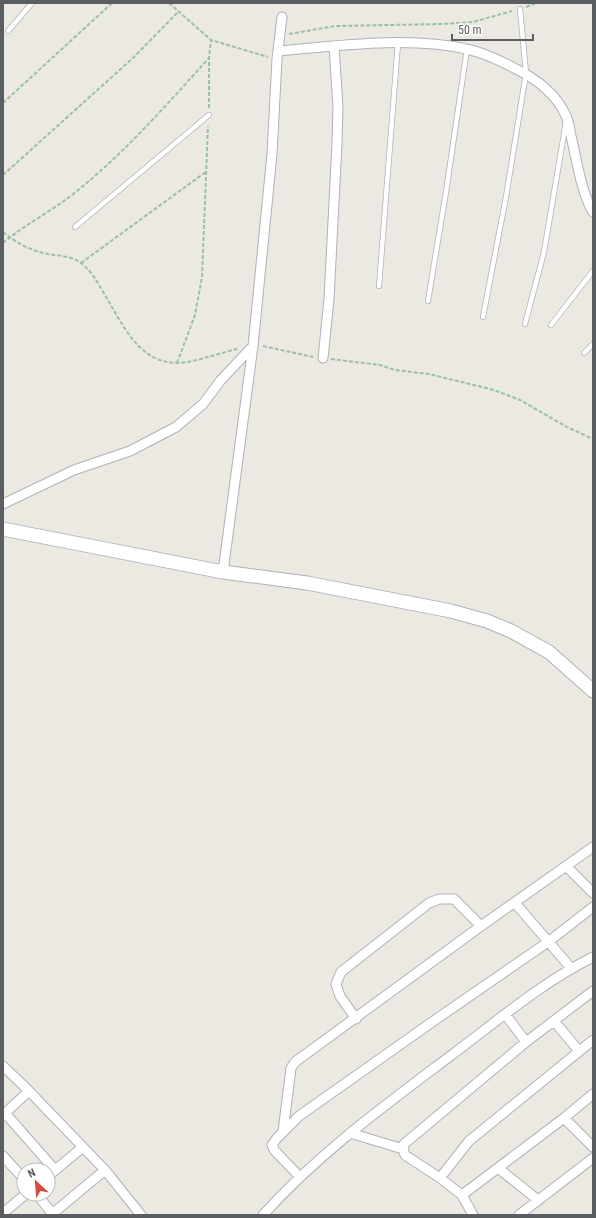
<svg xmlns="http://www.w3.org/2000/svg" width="596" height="1218" font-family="'Roboto Condensed',sans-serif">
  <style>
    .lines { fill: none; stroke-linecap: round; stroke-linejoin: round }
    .lane-casing { stroke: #afb2b6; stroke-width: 6 }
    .street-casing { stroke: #afb2b6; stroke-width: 11 }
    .secondary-casing { stroke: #aeb1b6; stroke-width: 15 }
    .path { stroke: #9ac1a6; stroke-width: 2; stroke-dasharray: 4 2; stroke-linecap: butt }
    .lane { stroke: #fff; stroke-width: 4.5 }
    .street { stroke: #fff; stroke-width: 9 }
    .secondary { stroke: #fff; stroke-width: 13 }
  </style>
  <rect width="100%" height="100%" fill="#ebe9e2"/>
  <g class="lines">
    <g class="lane-casing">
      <path id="lane" d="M8,31L32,3
        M75,227L209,115
        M379,286L398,43
        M428,301L446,192L467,49
        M483,317L506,197L526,73L520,9
        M525,324L544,252L566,122
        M551,325L593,271
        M584,353L593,344"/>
    </g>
    <g class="street-casing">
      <path id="street" d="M278,51C336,46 409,36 466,49C482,52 499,60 514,68C535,78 556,93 566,116C569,122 570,129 571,136C576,157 582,195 593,212
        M323,358L329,299L337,144L338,107L334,46
        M3,504L74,470L130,451L176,427L203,404L221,380L253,346
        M223,572L253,346L272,154L277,59L282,17
        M566,866L593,893
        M515,903L571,968
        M505,1014L526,1042
        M356,1019L340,996L336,984L341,972L429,903L439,899H454L481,926
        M554,1021L579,1051
        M3,1066L29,1091
        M5,1113L55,1170
        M3,1115L29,1091L105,1170
        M564,1118L593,1147
        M283,1132L291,1068L295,1062L481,926L593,847
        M350,1133L403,1149
        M3,1156L24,1179
        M498,1168L538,1200
        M48,1176L83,1147
        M300,1177L275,1151L272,1145L277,1138L299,1116L435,1020L548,942L593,907
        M440,1178L469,1141L593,1040
        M37,1194L53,1215
        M462,1195L564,1118L593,1094
        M3,1213L26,1194
        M51,1215L105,1170L141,1215
        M263,1215C318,1154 384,1106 449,1057C496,1022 541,983 593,957
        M473,1215L462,1195L440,1178L405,1155L403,1149L404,1144L526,1042L593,991
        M519,1215L593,1158"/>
    </g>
    <g class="secondary-casing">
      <path id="secondary" d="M3,529L223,572L307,583L451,611L487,621L511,631L549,652L593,691"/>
    </g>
    <path class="path" d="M169,3L211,40
      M526,7L536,3
      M289,34L335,26L442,24L473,22L512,11
      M3,103L112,3
      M209,108V58L211,40L268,57
      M3,175L134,57L178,12
      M3,232C15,242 28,249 43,253C55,256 71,255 81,263C94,273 101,289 109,302C127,333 145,369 187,362C204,359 220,353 237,349
      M3,243C28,222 58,208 83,186C129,148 169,102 209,58
      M81,263L207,171
      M263,346L313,357
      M331,359L380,365L395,370L429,374L494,390L520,400L567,427L593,439
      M177,363L195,315L202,277L208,126"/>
    <use href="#lane" class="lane"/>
    <use href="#street" class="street"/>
    <use href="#secondary" class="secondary"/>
  </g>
  <rect width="596" height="1218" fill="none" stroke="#5a5d61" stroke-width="8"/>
  <g transform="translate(36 1182) rotate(334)"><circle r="19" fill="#ffffff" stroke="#bdbec0"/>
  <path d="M0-3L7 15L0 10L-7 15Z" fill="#d54c3e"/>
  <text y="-6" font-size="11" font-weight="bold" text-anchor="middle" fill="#5a5d61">N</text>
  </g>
  <path d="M452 34v6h81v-6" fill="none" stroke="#5a5d61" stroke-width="2"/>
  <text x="458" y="34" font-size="12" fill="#5a5d61" stroke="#ffffff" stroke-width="3" paint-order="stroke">50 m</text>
</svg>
